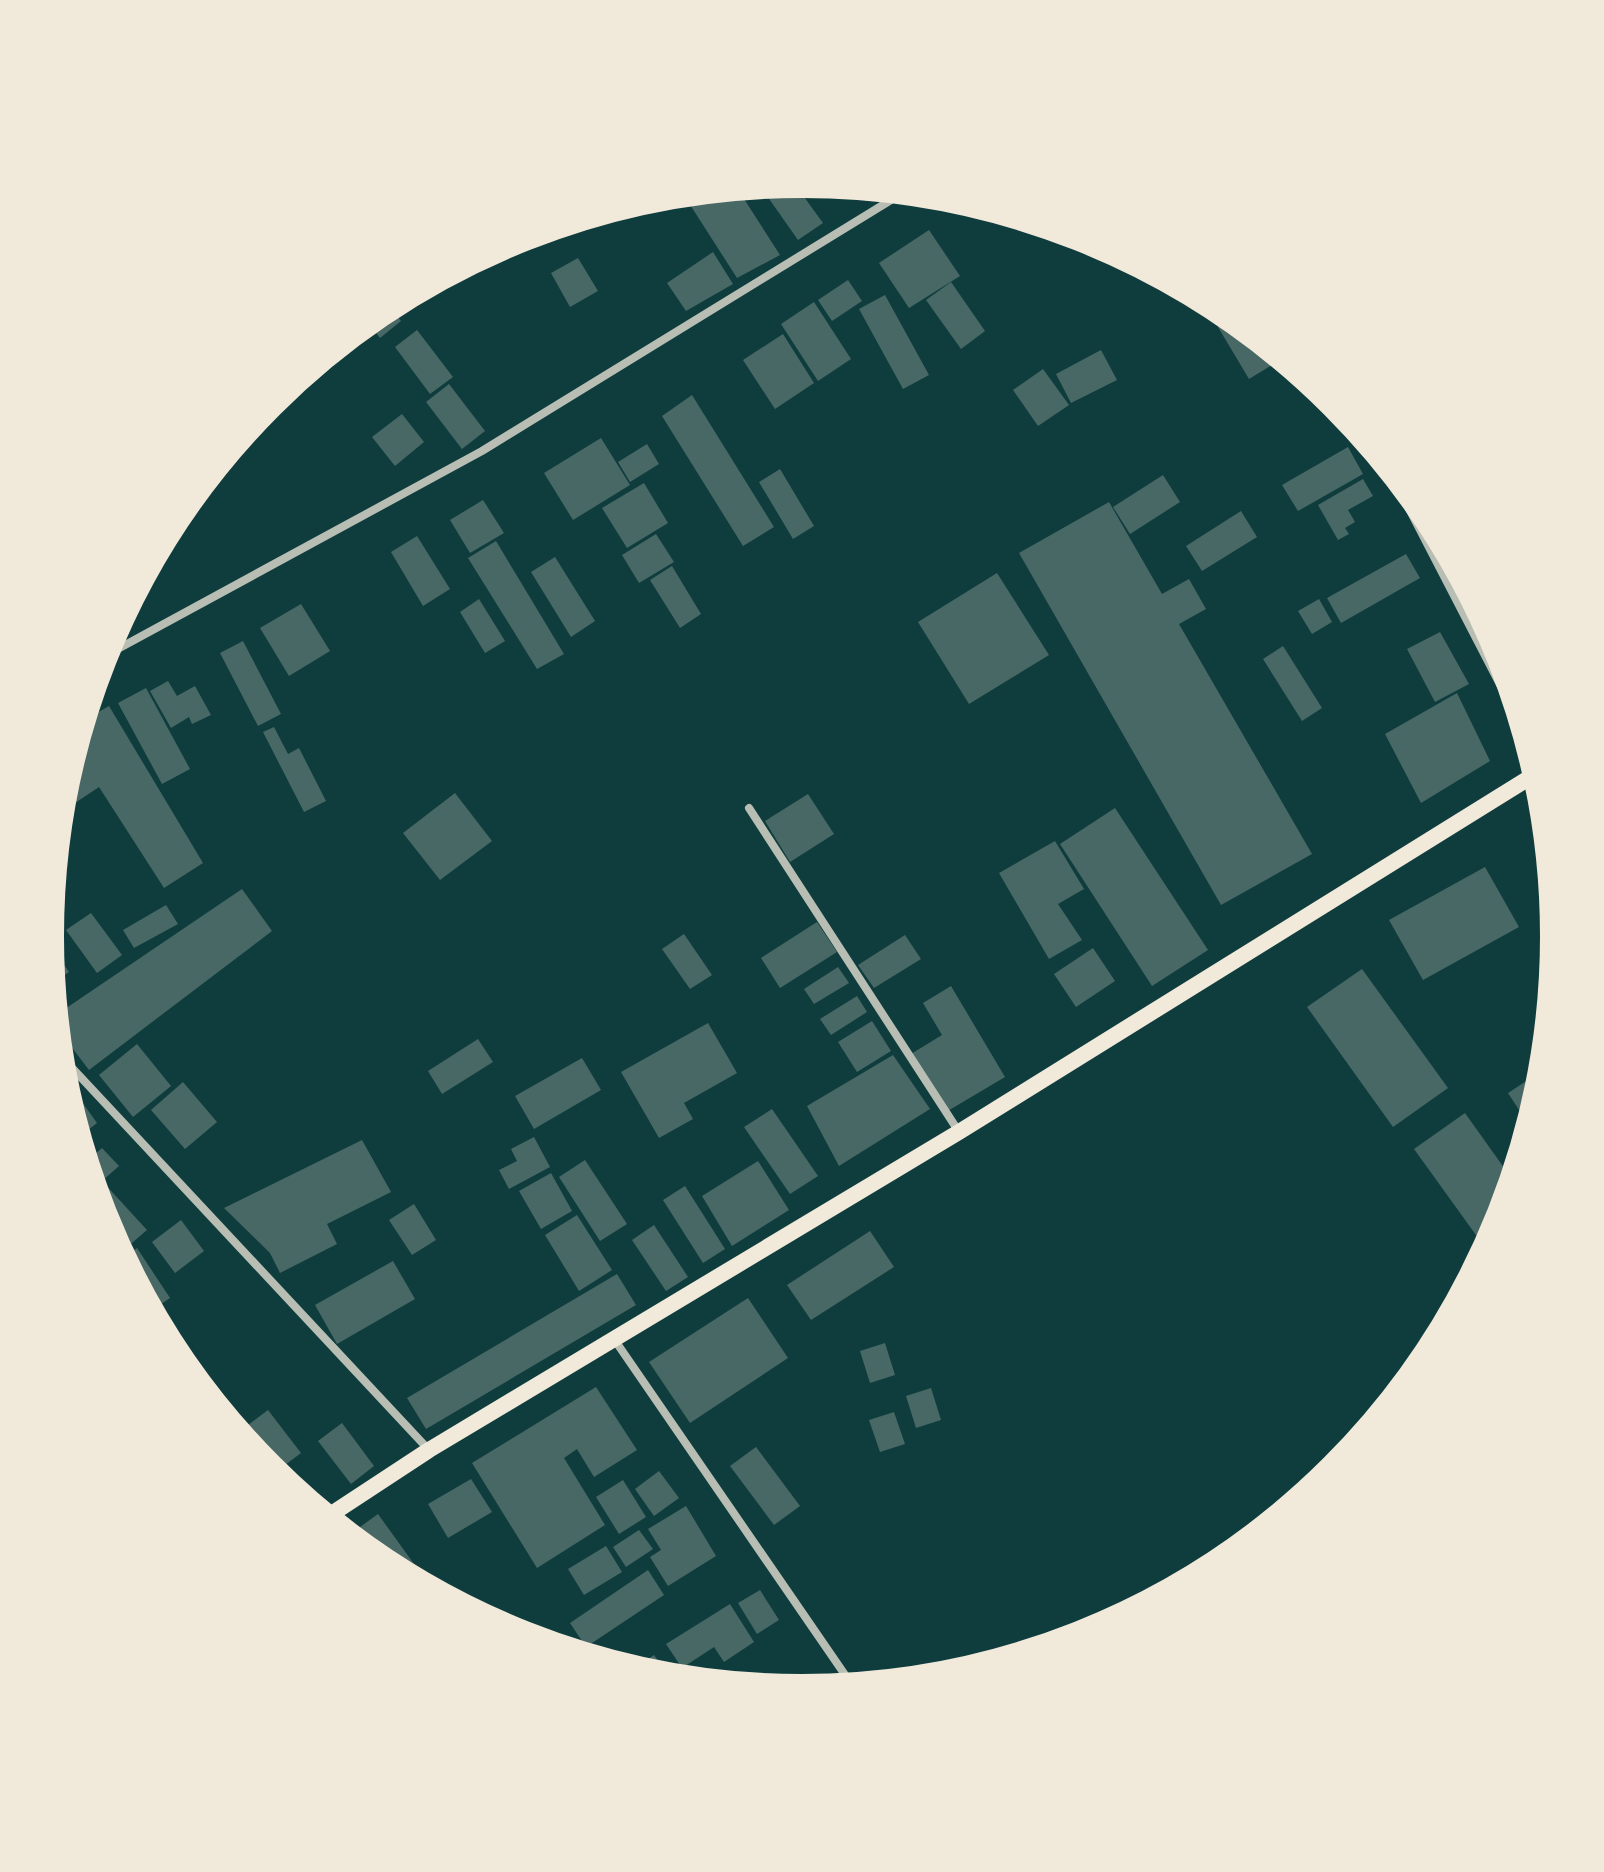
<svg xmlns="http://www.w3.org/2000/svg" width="1604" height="1872" font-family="Figtree,sans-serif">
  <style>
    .building { fill: #486865 }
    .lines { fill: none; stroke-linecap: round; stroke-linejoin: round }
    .minor { stroke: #b8beb3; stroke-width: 8 }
    .secondary { stroke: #f1e9da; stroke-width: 16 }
    .rim { fill: none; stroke: #f1e9da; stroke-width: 4 }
  </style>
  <rect width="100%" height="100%" fill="#0f3d3e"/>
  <path class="building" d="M794,183L823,223L798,240L760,186Z
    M737,188L780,255L737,278L687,200L703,192Z
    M679,194L681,199L656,212L649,198Z
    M929,230L960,276L909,308L879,263Z
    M713,252L733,284L686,311L667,283Z
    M578,258L598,291L570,307L551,273Z
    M848,280L862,301L832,321L818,300Z
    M951,282L985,331L961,349L926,300Z
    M885,295L929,375L903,389L859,309Z
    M814,302L851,359L818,381L781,324Z
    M389,306L401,321L380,338L368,322Z
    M1232,318L1257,338L1282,359L1249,379L1218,327Z
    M417,330L453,377L430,394L395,347Z
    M783,334L814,383L775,409L743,360Z
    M1101,350L1117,380L1071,403L1056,374Z
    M1043,369L1069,405L1038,426L1013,390Z
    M449,384L485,431L462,449L426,402Z
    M692,395L774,527L743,546L662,416Z
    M402,414L424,442L395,466L372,437Z
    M601,438L630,485L573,520L544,473Z
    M647,444L659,464L630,482L618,462Z
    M1348,447L1363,474L1298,511L1282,485Z
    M780,469L814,526L793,539L759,482Z
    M1163,475L1180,502L1130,534L1113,507Z
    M1363,479L1373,496L1348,510L1355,522L1345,528L1349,534L1338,540L1318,505Z
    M644,483L668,523L627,548L602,508Z
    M483,500L504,533L470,553L450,520Z
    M1109,502L1162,594L1189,579L1206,609L1179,624L1312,854L1221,905L1019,553Z
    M1241,511L1257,537L1202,571L1186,546Z
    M656,534L674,562L639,583L622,555Z
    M417,536L450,589L423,606L391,552Z
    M496,541L564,654L537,669L468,558Z
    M1406,554L1420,578L1341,623L1327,598Z
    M555,557L595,621L571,637L531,572Z
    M672,566L701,614L680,628L650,580Z
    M997,573L1049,655L969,704L918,622Z
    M479,599L505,641L485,653L460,612Z
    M1319,599L1332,622L1312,634L1298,611Z
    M301,604L330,651L289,676L260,628Z
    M1440,632L1469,684L1435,702L1407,649Z
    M243,641L281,714L258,726L220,653Z
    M1283,646L1322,708L1302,721L1263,659Z
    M168,681L177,696L195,686L211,715L192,724L189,717L171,728L150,691Z
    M146,688L190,769L162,784L118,703Z
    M1457,693L1490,761L1421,803L1385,734Z
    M109,706L203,863L164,888L99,787L69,807L62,796L83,721Z
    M274,727L288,754L299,748L326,801L304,812L263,732Z
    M455,793L492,841L440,880L403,833Z
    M808,794L834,834L790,862L765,821Z
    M1115,808L1208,950L1152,986L1060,844Z
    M1055,841L1084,889L1058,904L1082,940L1049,959L999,873Z
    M1485,867L1519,927L1423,980L1389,920Z
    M242,889L272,931L89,1070L57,1028L56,1015Z
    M166,905L178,924L134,948L123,930Z
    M91,913L122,955L97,973L66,930Z
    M817,922L837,952L780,988L761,958Z
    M684,934L712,975L690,989L662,949Z
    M905,935L921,959L874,988L858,965Z
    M49,943L69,972L53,983Z
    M1093,948L1115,981L1076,1007L1054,974Z
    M838,967L849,983L814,1004L804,989Z
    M1362,969L1448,1088L1393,1127L1307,1007Z
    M951,986L1005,1077L946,1112L911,1054L942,1035L923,1003Z
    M857,996L867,1012L831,1035L820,1019Z
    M872,1021L891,1051L857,1072L838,1042Z
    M708,1023L737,1073L684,1103L693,1119L659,1138L621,1072Z
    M478,1039L493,1062L442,1094L428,1071Z
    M137,1044L171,1086L133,1117L99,1075Z
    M893,1055L930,1109L839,1166L807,1106Z
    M582,1058L601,1090L534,1129L515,1096Z
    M1543,1070L1541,1084L1529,1125L1508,1093Z
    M183,1082L217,1122L185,1149L151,1110Z
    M77,1095L97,1123L79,1137L68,1102Z
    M772,1109L818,1176L790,1194L744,1127Z
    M1465,1113L1512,1179L1498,1225L1494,1233L1481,1242L1414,1149Z
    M534,1137L550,1167L509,1189L499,1170L517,1161L511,1149Z
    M362,1140L391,1192L327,1224L337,1244L280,1273L270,1253L224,1208Z
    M102,1148L119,1166L102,1181L147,1230L125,1249L105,1224L86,1162Z
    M585,1160L627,1224L600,1241L559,1177Z
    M758,1161L789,1210L732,1246L702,1196Z
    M551,1173L572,1211L541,1229L519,1191Z
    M685,1186L725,1249L703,1263L663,1200Z
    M414,1204L436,1240L412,1255L389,1220Z
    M577,1215L612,1270L579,1291L545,1235Z
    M181,1220L204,1251L175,1273L152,1242Z
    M654,1225L688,1277L666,1291L632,1240Z
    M870,1231L894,1267L811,1320L787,1285Z
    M137,1248L170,1298L151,1311L123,1258Z
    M393,1261L415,1299L337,1344L315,1305Z
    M617,1274L636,1305L426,1429L407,1398Z
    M748,1298L788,1358L690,1423L649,1362Z
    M885,1343L895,1375L870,1383L860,1351Z
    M596,1387L637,1450L594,1477L577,1449L564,1458L605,1525L537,1568L472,1463Z
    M931,1388L941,1420L916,1428L906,1396Z
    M268,1410L301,1453L277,1471L244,1428Z
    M894,1412L905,1444L880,1452L869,1420Z
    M342,1423L374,1466L351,1484L318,1441Z
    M756,1447L800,1506L774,1525L730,1466Z
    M659,1471L679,1498L654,1516L635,1489Z
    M471,1479L492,1512L448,1538L428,1504Z
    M623,1480L646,1517L619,1534L596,1497Z
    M686,1506L716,1556L668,1586L650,1557L661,1550L648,1529Z
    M378,1514L432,1589L383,1563L349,1535Z
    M639,1530L653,1549L626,1567L613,1547Z
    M606,1546L622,1572L584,1595L568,1569Z
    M648,1570L664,1595L586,1647L570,1623Z
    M760,1590L779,1620L757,1634L738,1603Z
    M730,1604L754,1642L724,1662L714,1647L682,1668L666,1644Z
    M654,1655L669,1677L633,1669Z"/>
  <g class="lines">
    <path class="minor" d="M1388,468L1524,731
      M103,657L482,451L904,192
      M749,808L959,1132
      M60,1055L429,1450
      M614,1339L852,1685"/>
    <path class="secondary" d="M327,1517L429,1450L959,1132L1537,773"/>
  </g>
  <path d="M0 0H1604V1872H0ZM62 936a740 740 0 1 1 1480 0a740 740 0 1 1-1480 0Z" fill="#f1e9da" fill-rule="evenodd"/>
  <path class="rim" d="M62 936a740 740 0 1 1 1480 0a740 740 0 1 1-1480 0Z"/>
</svg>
